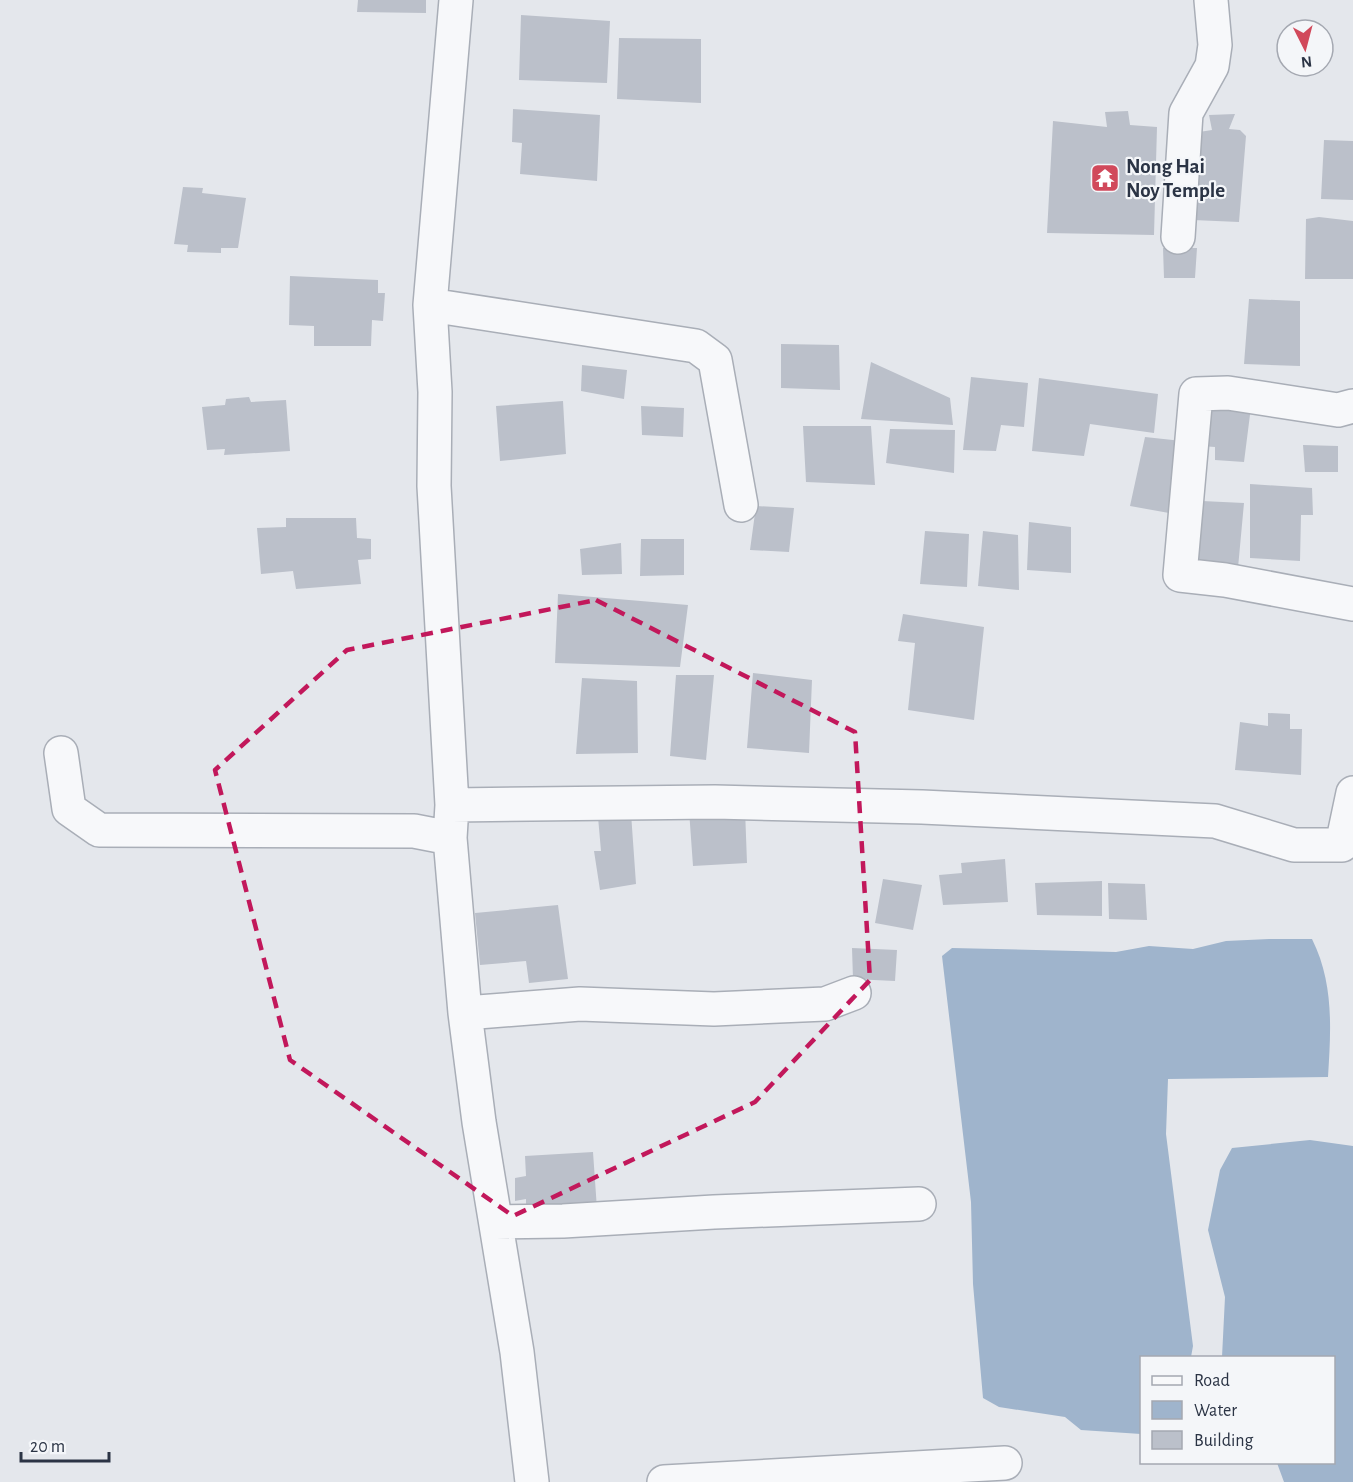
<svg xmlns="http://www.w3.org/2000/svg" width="1353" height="1482" font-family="'Alegreya Sans',sans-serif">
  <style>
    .water { fill: #9fb4cc }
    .building { fill: #bbc0ca }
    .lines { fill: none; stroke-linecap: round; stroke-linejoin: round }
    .minor-casing { stroke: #a9aeb7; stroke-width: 36 }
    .minor { stroke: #f7f8fa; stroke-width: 33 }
    .marked { fill: none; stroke: #c2185b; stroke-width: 4.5; stroke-dasharray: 12 8; stroke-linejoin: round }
    .labels { text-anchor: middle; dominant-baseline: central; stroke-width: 4.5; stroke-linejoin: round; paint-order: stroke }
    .poi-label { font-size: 21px; font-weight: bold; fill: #2b3445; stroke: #f4f6f9; text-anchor: start }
  </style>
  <rect width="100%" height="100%" fill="#e4e7ec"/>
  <path class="water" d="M1269,939H1312C1334,983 1331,1029 1328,1077L1168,1079L1166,1134L1193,1346L1191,1357L1142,1358L1141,1434L1081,1430L1065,1417L999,1407L983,1398L973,1284L971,1202L942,956L952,948L1116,952L1149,946L1193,949L1226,941Z
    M1310,1140L1353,1146V1482H1284L1277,1463L1334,1462V1358L1222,1357L1225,1297L1208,1230L1220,1170L1232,1148Z"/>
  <path class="building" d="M358,0H426V13L357,12Z
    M521,15L610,21L607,83L519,80Z
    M619,38L701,39V103L617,99Z
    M513,109L600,115L597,181L520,174L522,143L512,142Z
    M1128,111L1130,125L1157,127L1154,235L1047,233L1053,121L1107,127L1105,112Z
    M1235,114L1229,129L1240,130L1246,136L1239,222L1193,220L1199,132L1212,130L1209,115Z
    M1324,140L1353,141V200L1321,199Z
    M183,187L203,188L202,193L246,198L238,248H221V253L187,252L188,245L174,244Z
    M1319,217L1353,221V279H1305L1306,219Z
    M1163,248H1197L1195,278H1164Z
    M290,276L378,280V293H385L383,321L372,320L371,346H314V326L289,325Z
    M1249,299L1300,301V366L1244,364Z
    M781,344L839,345L840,390L781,388Z
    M871,362L950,398L953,425L861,419Z
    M582,365L627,370L624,399L581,391Z
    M971,377L1028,383L1024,427L1001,425L996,451L963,450Z
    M1039,378L1158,394L1154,433L1090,424L1084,456L1032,451Z
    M249,397L251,402L286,400L290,451L224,455L225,449L207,450L202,407L225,405L226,399Z
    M1204,397L1252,399L1244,462L1215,460V447L1201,446Z
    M563,401L566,454L500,461L496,406Z
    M641,406L684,408L683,437L642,435Z
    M803,426H871L875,485L806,482Z
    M890,429L955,430L954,473L886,463Z
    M1145,437L1182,441L1169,513L1130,506Z
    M1303,445L1338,446V472H1305Z
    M1250,484L1312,488L1313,515H1301L1300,561L1250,558Z
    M1202,501L1244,503L1238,568L1197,566Z
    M756,506L794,508L789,552L750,550Z
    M286,518H356L357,538L371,539V559L358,560L361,584L296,589L293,571L261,574L257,528L286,527Z
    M1029,522L1071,527V573L1027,570Z
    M925,531L969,534L967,587L920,584Z
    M983,531L1018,535L1019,590L978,586Z
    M641,539H684V575L640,576Z
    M621,543L622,574L582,575L580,549Z
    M558,594L688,605L680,667L555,663Z
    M903,614L984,627L974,720L908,710L915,643L898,641Z
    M753,673L812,680L809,753L747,748Z
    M676,675H714L706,760L670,756Z
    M582,678L637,681L638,753L576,754Z
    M1268,713L1290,714V729H1302L1301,775L1235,770L1240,722L1268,726Z
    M745,809L747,863L693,866L689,810Z
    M631,813L636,884L600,890L594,851H601L598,817Z
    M1005,859L1008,902L943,905L939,875L962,873L961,863Z
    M883,879L922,885L913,930L875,923Z
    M1102,881V916L1037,915L1035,883Z
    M1108,883L1145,884L1147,920L1109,919Z
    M558,905L568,979L529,983L526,961L480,965L475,913Z
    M852,948L897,950L895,981L853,979Z
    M593,1152L597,1209L526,1210V1199L515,1201V1178L526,1176L525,1156Z"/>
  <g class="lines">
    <g class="minor-casing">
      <path id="minor" d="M456,0L430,305L435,392L434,486L452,805L450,838L465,1013L479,1122L517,1352L532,1482
        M1178,237L1186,113L1212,66L1215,45L1211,0
        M430,305L696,346L715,360L741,505
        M1353,406L1338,410L1228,393L1196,394L1180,575L1225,580L1353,604
        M61,753L69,809L99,830L414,831L450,838
        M452,805L715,802L922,807L1215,821L1294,845H1342L1353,793
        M465,1013L580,1004L714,1009L825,1004L854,993
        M496,1222L563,1221L714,1212L919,1204
        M664,1482L1005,1463"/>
    </g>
    <use href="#minor" class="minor"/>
  </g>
  <path class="marked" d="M596,600L855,732L870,980L755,1102L513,1216L290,1060L215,770L347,650Z"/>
  <defs>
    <g id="temple-square" transform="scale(1.5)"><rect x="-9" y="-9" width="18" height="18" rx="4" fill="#d1495b" stroke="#f4f6f9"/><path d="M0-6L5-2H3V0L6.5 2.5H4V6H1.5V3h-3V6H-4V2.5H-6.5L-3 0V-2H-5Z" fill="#fff"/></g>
  </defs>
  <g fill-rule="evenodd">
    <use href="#temple-square" x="1105" y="178"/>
  </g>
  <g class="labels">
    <g class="poi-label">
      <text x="1126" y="166">Nong Hai<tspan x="1126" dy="24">Noy Temple</tspan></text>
    </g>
  </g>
  <rect x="1140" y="1356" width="195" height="108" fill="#f4f6f9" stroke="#a4a8b1" stroke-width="1.5"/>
  <rect x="1152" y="1376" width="30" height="9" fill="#f7f8fa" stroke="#a4a8b1" stroke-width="1.5"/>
  <text x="1194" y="1386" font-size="18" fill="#2b3445">Road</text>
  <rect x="1152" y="1401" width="30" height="18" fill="#9fb4cc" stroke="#a4a8b1" stroke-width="1.5"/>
  <text x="1194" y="1416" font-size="18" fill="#2b3445">Water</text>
  <rect x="1152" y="1431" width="30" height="18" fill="#bbc0ca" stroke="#a4a8b1" stroke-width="1.5"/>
  <text x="1194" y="1446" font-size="18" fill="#2b3445">Building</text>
  <g transform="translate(1305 48) rotate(174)"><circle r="28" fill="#f4f6f9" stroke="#a4a8b1" stroke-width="1.5"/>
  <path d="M0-4.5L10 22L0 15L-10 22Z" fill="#d1495b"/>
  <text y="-9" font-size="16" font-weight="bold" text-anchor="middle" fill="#2b3445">N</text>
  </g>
  <path d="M21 1452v9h88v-9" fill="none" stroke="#2b3445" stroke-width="3"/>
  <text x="30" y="1452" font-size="18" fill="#2b3445" stroke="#f4f6f9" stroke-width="4.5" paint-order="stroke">20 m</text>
</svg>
